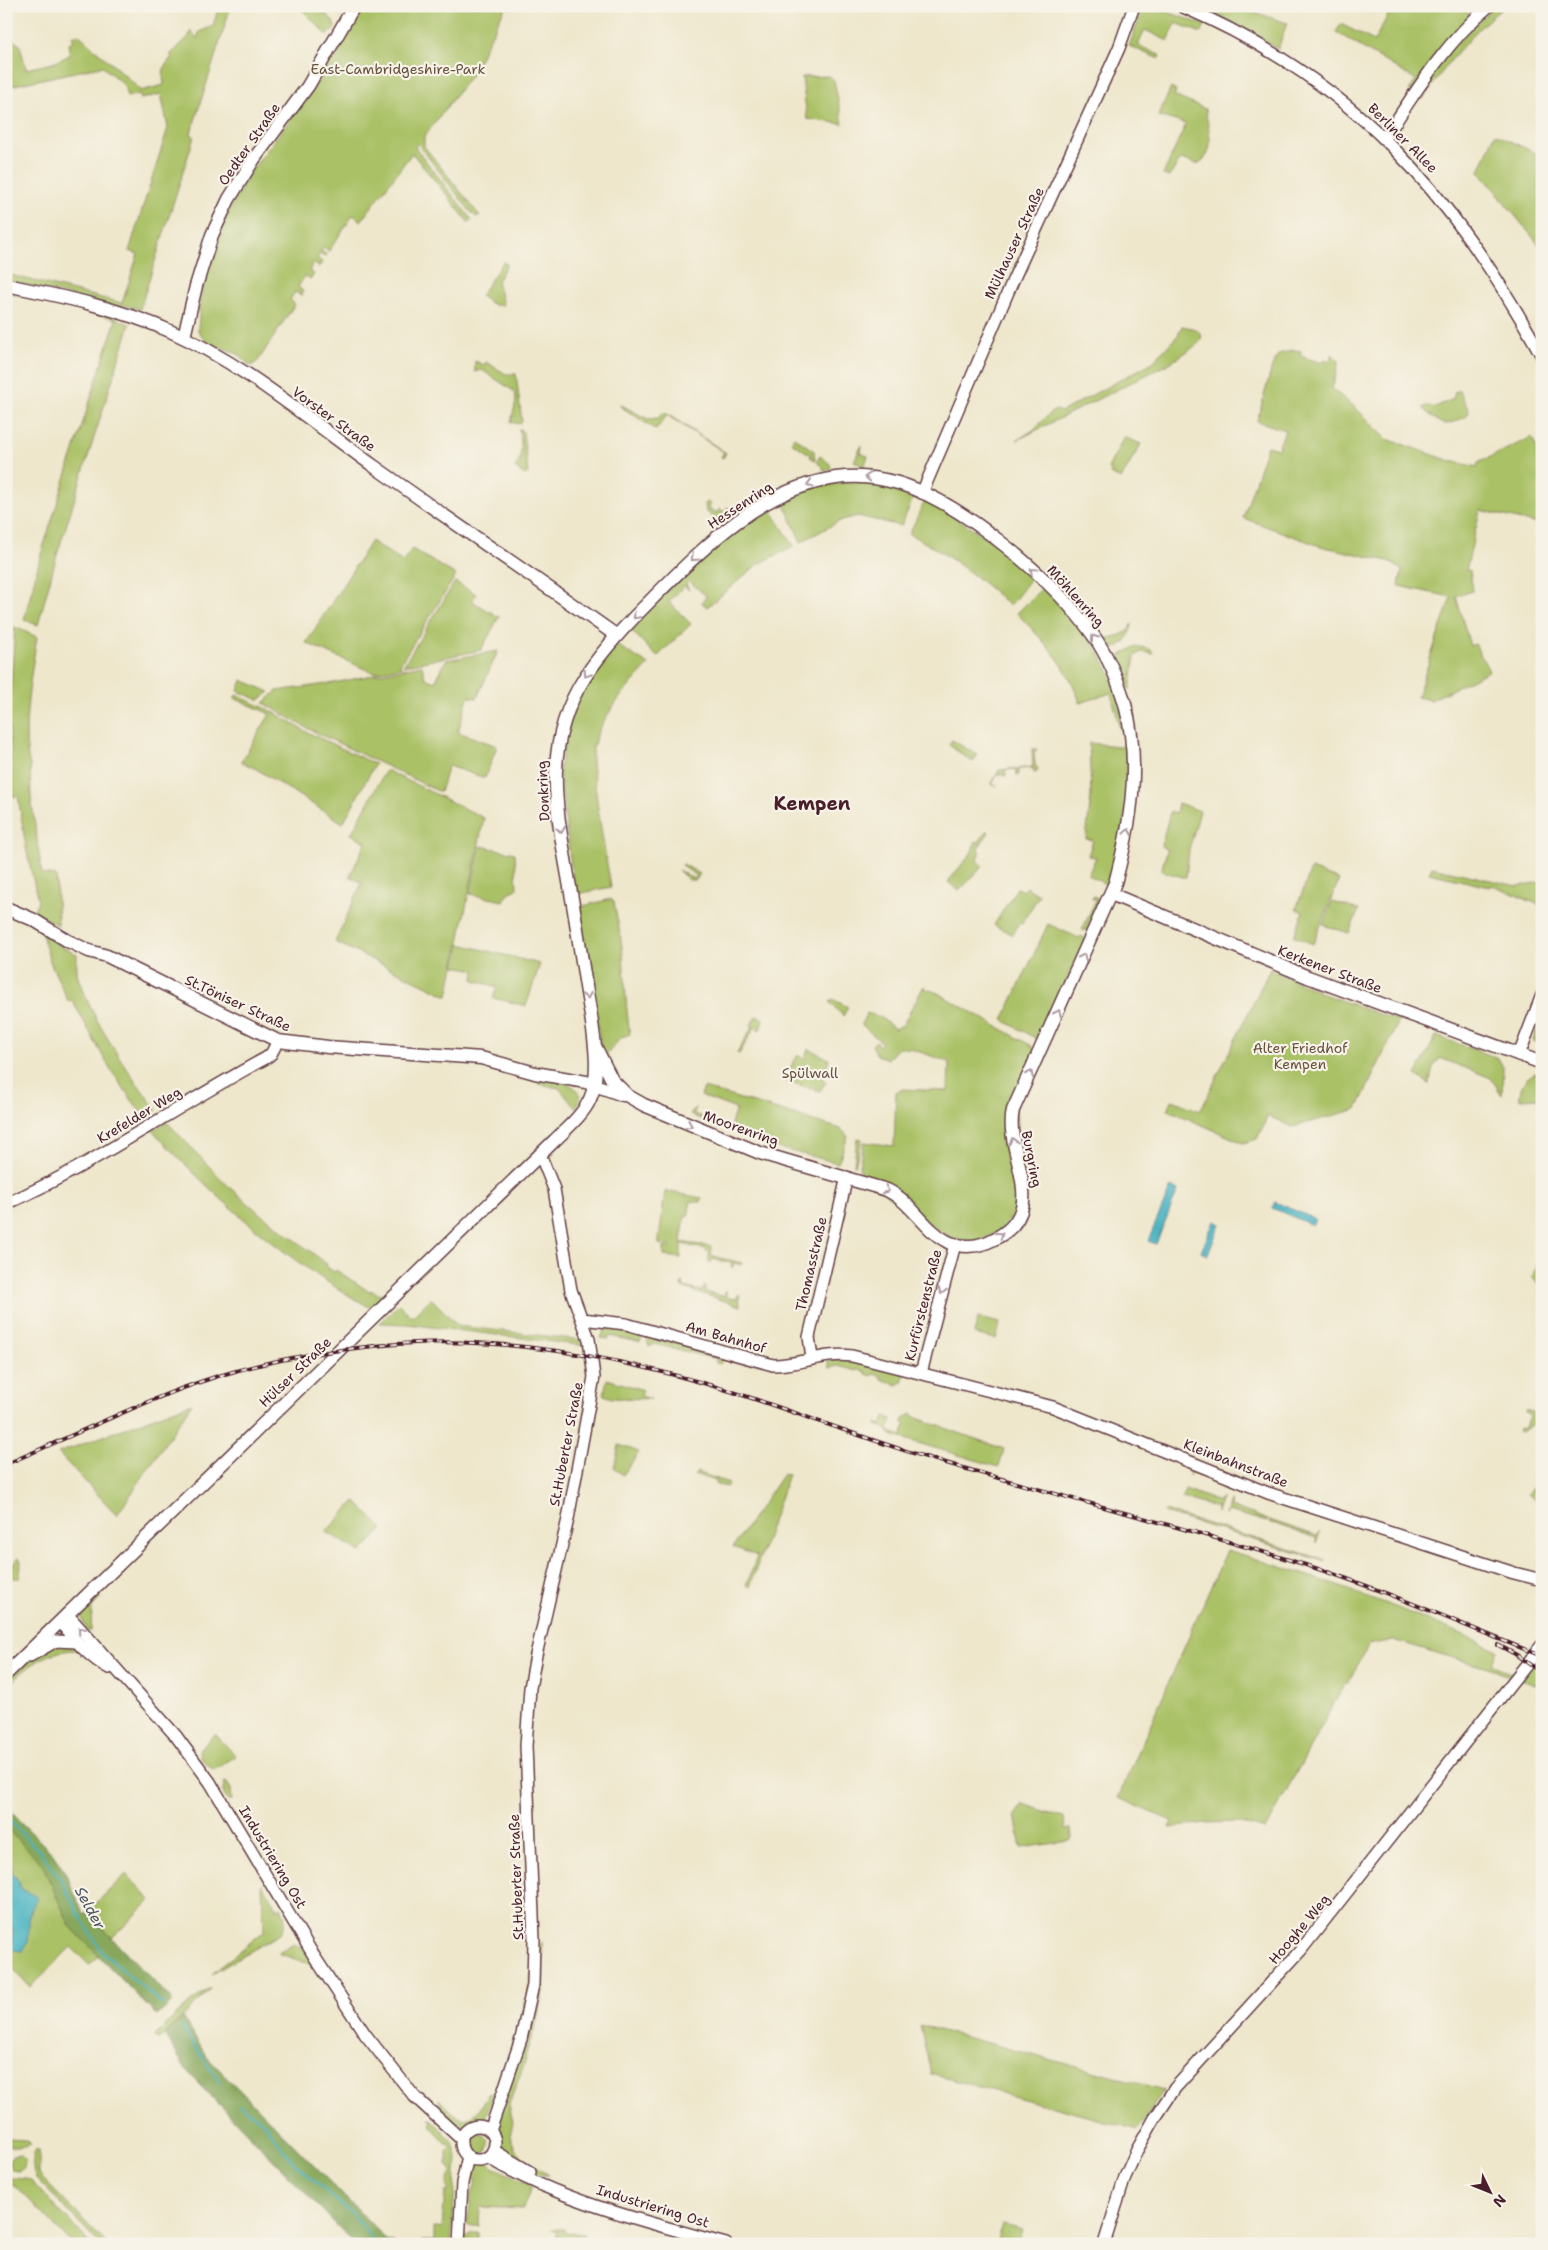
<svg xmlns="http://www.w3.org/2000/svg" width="1548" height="2250" font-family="'Shantell Sans',sans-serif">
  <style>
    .green { fill: #aac166; stroke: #7a7048 }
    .forest { fill: #87a75b; stroke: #686343 }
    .water { fill: #46b3c2; stroke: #486976 }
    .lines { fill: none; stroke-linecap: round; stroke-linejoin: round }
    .stream { stroke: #46b3c2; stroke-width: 2 }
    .tertiary-casing { stroke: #633d43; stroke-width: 14 }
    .secondary-casing { stroke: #633d43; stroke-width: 15 }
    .tertiary { stroke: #fff; stroke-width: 11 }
    .secondary { stroke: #fff; stroke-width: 12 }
    .rail-casing { stroke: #4a1f2b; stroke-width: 4 }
    .rail { stroke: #f7f3e8; stroke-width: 2; stroke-dasharray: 5.5; stroke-linecap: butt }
    .oneway { stroke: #ae9aa0 }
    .labels { text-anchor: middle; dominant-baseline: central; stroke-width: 4.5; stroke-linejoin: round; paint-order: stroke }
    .park-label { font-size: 14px; fill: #67503d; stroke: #f7f3e8 }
    .street-label { font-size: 14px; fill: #4a1f2b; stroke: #f7f3e8 }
    .water-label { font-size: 15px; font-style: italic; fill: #495360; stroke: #f7f3e8 }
    .district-label { font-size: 19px; font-weight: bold; fill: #4a1f2b; stroke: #f7f3e8 }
  </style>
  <rect width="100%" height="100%" fill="#f7f3e8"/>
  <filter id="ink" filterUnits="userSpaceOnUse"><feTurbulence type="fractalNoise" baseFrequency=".02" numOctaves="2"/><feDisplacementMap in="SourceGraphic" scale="10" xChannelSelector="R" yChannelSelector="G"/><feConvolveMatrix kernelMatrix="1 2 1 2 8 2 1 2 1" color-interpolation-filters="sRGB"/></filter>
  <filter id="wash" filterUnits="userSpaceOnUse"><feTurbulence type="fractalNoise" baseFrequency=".0096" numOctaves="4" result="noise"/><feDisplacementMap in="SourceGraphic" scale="20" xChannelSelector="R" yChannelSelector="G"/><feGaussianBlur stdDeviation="1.12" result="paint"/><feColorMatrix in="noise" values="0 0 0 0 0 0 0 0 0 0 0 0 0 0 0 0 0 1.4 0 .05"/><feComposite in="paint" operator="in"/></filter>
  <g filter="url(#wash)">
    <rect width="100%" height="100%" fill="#eee7cc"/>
    <path class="green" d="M219,6H231L191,133L194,137L140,309L122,305L120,308L6,280V274L122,303L138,254L129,251L168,128L161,94L141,99L139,94L127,97L124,85L102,66L6,87V35L20,45L26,69L53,63L70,55L68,44L74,40L72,37L78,34L138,87L140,91L164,85C162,71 163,67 172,57L170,55L189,36L191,30L197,39L199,32L213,26Z
      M298,6C311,6 331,11 335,27L333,31L329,32L327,35Z
      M361,6H509L511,8L507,7L504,10L473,72L424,137V146L480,216L476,217L470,211L417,143L415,147L472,220L469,223L449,198L450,196L445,193L412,153L361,221L353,215L329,251L323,248L321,251L327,255L325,257L320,254L317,258L322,262L319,267L313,263L309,271L314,274L311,279L305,276L298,287L303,291L301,295L295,292L290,300L295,304L258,361L251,366C246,363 243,358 239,355C225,345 206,349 198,330L200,302L211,250L232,205L249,174L321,78Z
      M1198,6H1249L1248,10L1287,23L1278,49L1250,32Z
      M1393,6H1413L1421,11L1425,6H1460L1471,15L1411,92L1409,91L1416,80L1336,32L1341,24L1374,41Z
      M1494,6H1505C1472,31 1446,65 1423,99L1420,92L1449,51Z
      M1149,7H1153L1205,25L1201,33L1176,23L1168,41L1145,30L1138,45L1161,56L1159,59L1129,46L1142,11Z
      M829,76L834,80L843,124L807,119L802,77Z
      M1171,88L1176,91L1174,96L1205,109C1208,128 1218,154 1197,164L1181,159L1169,177L1163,175L1186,124L1158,116Z
      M1495,134L1542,156V245H1539L1479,171Z
      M503,262L507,264L497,281L503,305H494L480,296Z
      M6,290L75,306L76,309L6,292Z
      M84,308L117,317V319L130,324L56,558L38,625L24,620L41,554L116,319L80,310Z
      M1182,326C1192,328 1199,328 1202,338L1198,344L1170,363L1017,440L1032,431L1050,413L1056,410L1061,412L1153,362L1178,335Z
      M1294,350L1301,351L1300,356L1323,363L1325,359L1330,361L1332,354L1339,361L1332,389L1357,409L1387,439L1451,461L1477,467L1478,463L1532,437L1542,461V525L1480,510L1466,571L1470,570L1473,591L1456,596L1470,646L1475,644L1489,671L1431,700L1417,697L1451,597L1399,586L1402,570L1388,561L1320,546L1243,518L1267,446L1278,449L1285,430L1257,421L1272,367L1279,354Z
      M475,361L484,365L486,362L506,374H516L522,422L519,424L511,422L516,401L515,392L482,370L475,372Z
      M1459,390L1469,411L1467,416C1440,429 1444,426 1422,408L1426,406L1433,408L1453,399L1455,392Z
      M621,405L648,419L658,418L664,412L726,453L723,458L721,457L724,452L667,415L656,430L620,406Z
      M519,428L523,432L528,473L525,475L515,468C524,457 521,442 519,428Z
      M794,437L814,451L815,460L810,457L811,455L791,442Z
      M1124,437L1141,444L1121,479L1110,474L1112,471L1108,468Z
      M862,445L861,453L868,456L864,467L854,461Z
      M820,456L830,464L831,469L825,471L817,461Z
      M870,480L915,494L901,526L858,516L842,520L801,542L783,501L819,485Z
      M926,499L995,543L1032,577L1010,606C980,578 946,553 909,534Z
      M707,502L710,504L708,508L717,513L719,509L725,512L728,507L733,515L722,521L714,520L708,512L706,513L705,504Z
      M767,508L771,510L794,546L757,565L707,607L702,603L706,596L689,581L686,584L689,590L684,586L669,602L691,624L657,657L629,628L719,540Z
      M371,541L403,562L412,549L456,575L400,664L401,667L374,673L306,643Z
      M455,582L476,594L472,601L499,617L481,650L403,666Z
      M1043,587C1072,616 1099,644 1114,683C1119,697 1121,714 1124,729H1120L1111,693L1080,703C1067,662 1045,644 1017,613Z
      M1132,624C1130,637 1124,650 1108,647L1103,639C1117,636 1126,636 1132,624Z
      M15,627L37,637C32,669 20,734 30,765L31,797L42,874L56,876L58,925L33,912L38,901L26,848L18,796L12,797L9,716Z
      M615,644L649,665C627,687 596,722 592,754C591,763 594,775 595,785C599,819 605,853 611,887L577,894L574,890L559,769L574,703Z
      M1136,646L1150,649L1154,654L1141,652L1135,656L1130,690L1116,663L1120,656Z
      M498,651L477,698L468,697L458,732L497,746L485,778L448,766L440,792L307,728L264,703L277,691L334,683L422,665L425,678L435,682L446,660Z
      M242,680L270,692L259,700L238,691Z
      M236,695L272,711L305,731L375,764L343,823L253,767L241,762L270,714L234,698Z
      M952,740L977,755L974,761H971L949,745Z
      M1089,743L1128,747L1127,810L1111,887L1088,875L1096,857L1088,856L1093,840L1086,839L1091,796Z
      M1032,749H1037L1034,753L1035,765L1038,768L1037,772L1034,773L1033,768L1019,769V775H1017L1016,769L1005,770L1006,776L997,774L992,784L997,787L992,784L999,770L1033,767Z
      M386,770L484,818L448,996L335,942L362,883L350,876L366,842L351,834Z
      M1178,803L1200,811L1189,850L1186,878L1161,871L1167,850L1161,846L1170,812L1176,813Z
      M986,831L989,832L978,848L980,855L977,861L983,866L959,891L948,882L971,853L976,841L979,842Z
      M480,846L515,853L517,889L507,894L503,901L470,894Z
      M683,864L700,874L696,880H689L678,870L694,879L697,876L682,866Z
      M1432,867L1517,886L1542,882V906L1491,885L1490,887L1429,873Z
      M1311,869L1339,880L1313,944L1294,936L1303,912L1296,909Z
      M1026,887L1039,895L1022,924L1019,923L1013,935L994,925L1017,888L1023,891Z
      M1094,896L1097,898V906L1086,931L1082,930L1096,900L1091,898Z
      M611,899L614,902C618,924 623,946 624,968C626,990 626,1012 630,1034L622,1037L607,1053L608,1061L617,1074L613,1077L601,1048L579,907Z
      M1332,902L1359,910L1349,933L1323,925Z
      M1048,924L1079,938L1081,936L1086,939L1039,1040L1003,1020Z
      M41,932L56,944L77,954C77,961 76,970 78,977C92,1020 129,1074 157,1110L144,1117L110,1069L72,1000L68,1001L51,964Z
      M460,944L540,964L526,1006L493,998L497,987L474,980L475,970L455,966Z
      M1270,969L1326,995L1399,1021L1357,1109L1293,1127L1268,1116L1257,1139L1243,1143L1168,1110L1172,1100L1200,1111Z
      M924,986V988L936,992L1032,1046L1036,1051L1015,1097L1020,1182L1014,1214L998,1233L975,1242L950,1238L862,1177L859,1166L864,1142L894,1146L896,1092L903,1089L948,1091L949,1062L911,1049L899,1047L888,1059L877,1055L872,1045L876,1041L880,1046L882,1043L861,1024L867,1013L880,1017L895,1029L899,1026H902Z
      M832,999L848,1007L843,1016L830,1003Z
      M1542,1013V1045L1533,1041Z
      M756,1016L763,1019L760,1030L755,1027L739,1054L737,1053L753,1026L751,1025Z
      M1436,1036L1498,1058L1503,1067L1502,1095L1491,1078L1440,1058L1433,1068L1429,1084L1416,1075Z
      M809,1049L829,1059L823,1081L826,1082L820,1091L783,1080L798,1055L804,1059Z
      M1539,1072L1542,1073V1098L1520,1099C1519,1086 1526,1075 1539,1072Z
      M541,1078C558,1081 591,1084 576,1108L559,1088L538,1084Z
      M704,1088L841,1129L848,1136L838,1163L778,1148L690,1115L696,1107L694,1114L730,1127L736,1109L701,1096Z
      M167,1122L226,1184L256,1210L327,1264L326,1266L334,1272L336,1270L370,1292V1290L383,1296L371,1308C288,1263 216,1199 152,1130Z
      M857,1138L862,1139L855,1165H854Z
      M665,1191L702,1198L701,1202L691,1201L688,1216H685L681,1242L712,1247L711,1256L742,1263L741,1265L734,1263L732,1268L731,1263L713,1259L711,1263H709V1254L705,1249L681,1244V1258L664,1256V1247L670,1248L671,1246L659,1244V1239Z
      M1542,1254V1287L1532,1277Z
      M683,1282L684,1287L702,1291L705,1286V1292L723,1296L726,1291V1297L736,1299L739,1294L740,1306L681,1287Z
      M431,1298L458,1326L581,1340L587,1346L407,1324L380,1323L399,1304L412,1317Z
      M978,1318L1000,1323L996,1339L974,1334Z
      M616,1328L633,1332L642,1339L640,1342L609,1336V1339L601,1338L605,1329Z
      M651,1337C666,1341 714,1348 722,1360L720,1364L716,1363V1359L655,1344L649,1347L647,1340Z
      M839,1359L905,1372L902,1382L898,1385L881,1379V1376L873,1374L872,1376L866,1374V1372L858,1369L857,1371L838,1366L829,1368L828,1360Z
      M607,1379L643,1390L641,1396L651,1399L612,1398L604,1395Z
      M192,1403L117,1515L58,1453Z
      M1526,1410L1535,1413V1422L1522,1432L1518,1431L1519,1428L1524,1429L1530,1415L1525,1412Z
      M912,1414L917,1418L1004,1449L999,1467L891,1435L885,1428L876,1425L877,1423L882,1425L885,1416L892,1419L888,1431L902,1436L906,1424L903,1423L904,1418Z
      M619,1445L639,1452L623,1475L614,1468Z
      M1190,1469L1227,1484L1225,1489L1221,1488L1223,1484L1192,1472L1189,1476Z
      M697,1472L729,1483L726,1487L715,1483V1481L697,1475L694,1476Z
      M783,1474L788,1475L750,1587L746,1584L749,1579L757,1556L733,1547Z
      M1542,1478V1505L1527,1494Z
      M1185,1489L1219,1502L1222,1498L1217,1513V1508L1182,1498Z
      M355,1501L383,1529L361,1552L326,1532Z
      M1230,1501V1506L1268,1520L1267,1522L1228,1511L1226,1515Z
      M1165,1511L1325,1560L1324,1561L1164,1513Z
      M1270,1520L1317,1536L1320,1532L1316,1543V1538L1269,1522Z
      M1227,1550C1319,1578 1410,1610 1498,1650L1492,1664L1513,1673L1511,1675L1393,1640L1369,1645L1347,1684L1344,1685L1265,1830L1238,1822L1206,1823L1169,1828L1172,1821L1118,1798Z
      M19,1558L21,1560L20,1578H7L6,1570Z
      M96,1595L101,1598L92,1607L91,1631H87L81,1617L85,1607Z
      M56,1644H70L79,1650C51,1649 30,1664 11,1683L8,1681L27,1663Z
      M1536,1658L1542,1661V1687L1521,1680Z
      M215,1734L236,1756L214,1770L200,1758L199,1750Z
      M224,1782L227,1783L231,1789L232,1800H228L223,1792Z
      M1023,1804L1064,1818L1065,1829L1071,1828L1072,1839L1070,1841L1021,1848L1015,1815Z
      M6,1828L42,1864L70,1926L99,1956L89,1965L71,1947L30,1987L6,1961V1913L13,1930L11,1942C27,1925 34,1918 32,1894L21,1889L19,1882L12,1872L9,1857L6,1856Z
      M126,1874L151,1900L112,1938L87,1912Z
      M262,1884L276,1908L281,1907C286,1918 287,1924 280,1934L212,1974L264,1931Z
      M542,1942L544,1987L537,2021L525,2057L526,2059L509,2104L513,2123L510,2135L515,2149L521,2156L549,2175H542L505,2156L499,2149L494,2131L537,1953Z
      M294,1944L305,1949L312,1962L309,1964L278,1953Z
      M208,1989H211L159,2040L155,2036L180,2011Z
      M920,2025L1164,2090L1138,2130L931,2074Z
      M489,2093L493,2095C490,2104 487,2118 479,2123C467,2131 449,2121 442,2110C441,2107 440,2102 439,2099C462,2127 472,2125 489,2093Z
      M429,2117L453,2141L457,2158L451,2244H425L422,2241H434V2228H442L445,2192H448V2183L452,2171L447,2164V2150L450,2147L430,2125L432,2122Z
      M469 2144a10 10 0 1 1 20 0a10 10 0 1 1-20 0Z
      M6,2139L27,2140L31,2144C24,2147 13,2148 6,2146Z
      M36,2149L39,2151V2173L42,2178L107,2244H100L35,2177C32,2168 32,2157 36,2149Z
      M9 2163a8 8 0 1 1 16 0a8 8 0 1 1-16 0Z
      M487,2161L493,2167L530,2184L531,2188L523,2209L480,2207L479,2226H472L467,2224L471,2198L477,2179L472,2178L480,2163Z
      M10,2178L26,2179L31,2181L91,2244H72L15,2185L6,2184V2180Z
      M1002,2224L1023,2229L1019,2244H996Z
      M552,2229H564V2233L585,2234L582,2244H557V2232Z
      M472,2233H478V2244H462V2239Z
      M670,2237L695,2244H668Z"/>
    <path class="forest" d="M6,1807L52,1853L65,1872L84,1915L87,1912L173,2001L157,2016L70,1926L42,1864L6,1828Z
      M183,2017L206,2056L387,2240L394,2242L392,2244H355L187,2071L165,2035Z"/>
    <path class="water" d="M1171,1187L1178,1190L1156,1244L1148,1241Z
      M1275,1202L1315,1219L1312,1225L1272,1208Z
      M1214,1221L1220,1224L1208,1255L1201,1252Z
      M6,1856L9,1857L12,1872L19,1882L21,1889L32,1894L37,1898L30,1912L28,1942L22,1951L14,1950L11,1947L13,1930L6,1913Z"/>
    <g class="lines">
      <path class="stream" d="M6,1817L42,1854L60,1878L79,1915L103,1953L162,2004
        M181,2026L220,2083
        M239,2105L263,2122L292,2161L353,2215L376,2244"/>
    </g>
  </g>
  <g filter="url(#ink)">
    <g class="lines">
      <g class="tertiary-casing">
        <path id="tertiary" d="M1181,6C1356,81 1452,193 1542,356
          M1385,138C1416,91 1445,43 1489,6
          M922,493L1014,278L1119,48L1134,6
          M1519,1055L1542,995
          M6,1204C97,1163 178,1105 266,1058L271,1054L278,1041
          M582,1319L626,1324L773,1365C801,1365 824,1352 852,1356L1053,1407L1268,1493L1514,1573L1542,1580
          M812,1358L809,1337L847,1177
          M921,1373L955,1244
          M67,1614L176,1736L210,1782L314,1956L365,2034L414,2096L462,2140
          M60,1622C74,1639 89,1658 109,1668
          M30,1656L56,1641L77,1642
          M461 2143a17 17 0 1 1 34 0a17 17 0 1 1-34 0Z
          M490,2131L521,2039L533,1985L534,1939L526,1746L530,1688L536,1655L568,1519L594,1377L589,1339L571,1290L554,1189L540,1154
          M493,2150L530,2172
          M487,2157C557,2200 647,2222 726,2244
          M459,2244L462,2183L468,2156
          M1104,2244L1125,2177L1137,2150L1155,2118L1175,2088L1301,1950L1542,1645"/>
      </g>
      <g class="secondary-casing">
        <path id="secondary" d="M6,285C61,296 118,308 170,331C244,364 309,420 375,467C455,524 537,579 617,636
          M184,337L196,286L212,235L229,199L254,159L308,86L354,6
          M1111,894L1308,977L1542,1063
          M6,908L34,920L68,941L89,951L107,956L278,1041L328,1047L481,1058L535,1073L586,1082L623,1095
          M6,1674L554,1141C566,1129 583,1115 590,1099C601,1076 594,1035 590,1010C583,971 578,932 571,893C558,816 539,748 585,677C604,648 628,623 653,598C704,547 760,489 836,478C857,475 877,477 898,483C963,503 1053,579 1093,635C1108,656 1118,680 1125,704C1141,764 1131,824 1115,883L1013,1110C1003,1154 1054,1211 992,1240C979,1247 962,1248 948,1242C924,1230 912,1202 887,1190L760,1153L644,1105L628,1096L612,1080L595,1046"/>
      </g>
      <use href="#tertiary" class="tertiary"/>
      <use href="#secondary" class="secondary"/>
      <g class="rail-casing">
        <path id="rail" d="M6,1464C76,1435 143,1400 215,1377C273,1359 335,1349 397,1344C508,1336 624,1358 730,1391C799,1413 867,1440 936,1460C1060,1497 1186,1527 1309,1566C1388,1591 1464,1626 1542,1656
          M1498,1645L1515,1654L1542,1673"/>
      </g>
      <use href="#rail" class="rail"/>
    </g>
    <defs><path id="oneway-chevron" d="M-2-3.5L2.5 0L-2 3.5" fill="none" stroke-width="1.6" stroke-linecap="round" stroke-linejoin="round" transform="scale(1.25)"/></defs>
    <g class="oneway">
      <use href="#oneway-chevron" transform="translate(868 477) rotate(-175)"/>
      <use href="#oneway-chevron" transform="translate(810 484) rotate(163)"/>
      <use href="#oneway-chevron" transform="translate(694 558) rotate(136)"/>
      <use href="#oneway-chevron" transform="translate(1033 571) rotate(-138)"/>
      <use href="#oneway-chevron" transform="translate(636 616) rotate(135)"/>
      <use href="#oneway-chevron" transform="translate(1094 638) rotate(-125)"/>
      <use href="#oneway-chevron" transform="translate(587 674) rotate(123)"/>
      <use href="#oneway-chevron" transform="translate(561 830) rotate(81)"/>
      <use href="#oneway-chevron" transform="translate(1128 832) rotate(-80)"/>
      <use href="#oneway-chevron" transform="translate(1083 957) rotate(-66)"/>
      <use href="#oneway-chevron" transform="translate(587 996) rotate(81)"/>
      <use href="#oneway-chevron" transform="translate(1058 1013) rotate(-66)"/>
      <use href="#oneway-chevron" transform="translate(1030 1074) rotate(-64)"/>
      <use href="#oneway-chevron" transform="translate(689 1125) rotate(22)"/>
      <use href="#oneway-chevron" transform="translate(1013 1141) rotate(-102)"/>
      <use href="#oneway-chevron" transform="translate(886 1190) rotate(24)"/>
      <use href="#oneway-chevron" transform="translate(1000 1235) rotate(-36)"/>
      <use href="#oneway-chevron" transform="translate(942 1291) rotate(104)"/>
      <use href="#oneway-chevron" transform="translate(81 1630) rotate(-131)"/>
    </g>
  </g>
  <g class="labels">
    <g class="park-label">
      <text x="398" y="69">East-Cambridgeshire-Park</text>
      <text x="1300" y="1048">Alter Friedhof<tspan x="1300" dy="16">Kempen</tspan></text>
      <text x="810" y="1073">Spülwall</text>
    </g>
    <g class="street-label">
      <text transform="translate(1403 138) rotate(45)">Berliner Allee</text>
      <text transform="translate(249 144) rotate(-55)">Oedter Straße</text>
      <text transform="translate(1014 243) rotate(-65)">Mülhauser Straße</text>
      <text transform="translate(334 419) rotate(36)">Vorster Straße</text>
      <text transform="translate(740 505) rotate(-33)">Hessenring</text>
      <text transform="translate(1076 596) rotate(48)">Möhlenring</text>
      <text transform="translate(543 791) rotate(-93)">Donkring</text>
      <text transform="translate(1330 969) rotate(21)">Kerkener Straße</text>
      <text transform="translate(238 1003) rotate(25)">St.Töniser Straße</text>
      <text transform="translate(139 1115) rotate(-31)">Krefelder Weg</text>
      <text transform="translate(741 1128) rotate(20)">Moorenring</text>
      <text transform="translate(1032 1159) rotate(79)">Burgring</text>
      <text transform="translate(811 1264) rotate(-77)">Thomasstraße</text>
      <text transform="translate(923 1305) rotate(-76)">Kurfürstenstraße</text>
      <text transform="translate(726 1337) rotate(16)">Am Bahnhof</text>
      <text transform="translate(295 1372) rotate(-44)">Hülser Straße</text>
      <text transform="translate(566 1444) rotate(-79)">St.Huberter Straße</text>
      <text transform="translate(1236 1463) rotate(21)">Kleinbahnstraße</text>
      <text transform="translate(273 1857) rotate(59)">Industriering Ost</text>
      <text transform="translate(516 1877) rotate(-92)">St.Huberter Straße</text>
      <text transform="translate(1299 1929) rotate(-50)">Hooghe Weg</text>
      <text transform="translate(653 2206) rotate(17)">Industriering Ost</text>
    </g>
    <g class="water-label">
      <text transform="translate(90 1908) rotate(61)">Selder</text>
    </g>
    <g class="district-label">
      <text x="812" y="803">Kempen</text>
    </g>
  </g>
  <rect width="1548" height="2250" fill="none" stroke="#f7f3e8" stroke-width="25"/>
  <g transform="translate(1490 2192) rotate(133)" stroke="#f7f3e8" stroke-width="4" paint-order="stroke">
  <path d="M0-4L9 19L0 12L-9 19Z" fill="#4a1f2b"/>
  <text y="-8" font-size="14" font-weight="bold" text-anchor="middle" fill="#4a1f2b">N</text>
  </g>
</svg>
